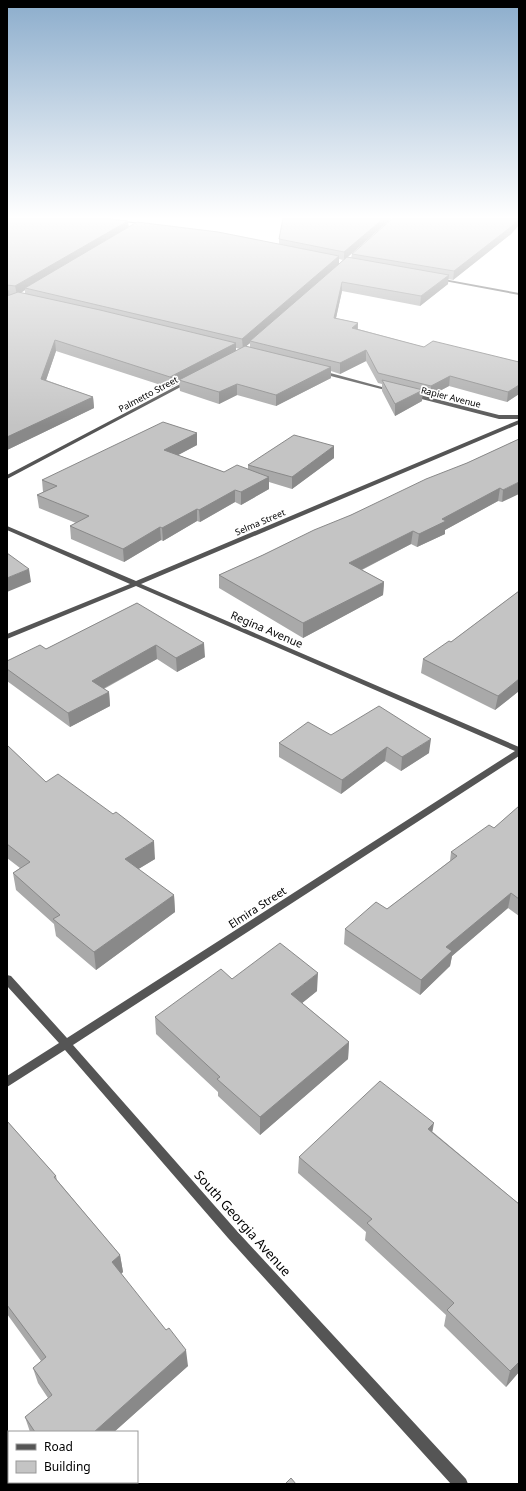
<svg xmlns="http://www.w3.org/2000/svg" width="526" height="1491" font-family="'Noto Sans',sans-serif">
  <style>
    .lines { fill: none; stroke-linecap: round; stroke-linejoin: round }
    .minor { fill: #555; fill-rule: evenodd }
    .wall { fill: #a9a9a9; fill-rule: evenodd }
    .shaded-wall { fill: #898989 }
    .building { fill: #c4c4c4; stroke: #898989 }
    .labels { text-anchor: middle; dominant-baseline: central; stroke-width: 3.5; stroke-linejoin: round; paint-order: stroke }
    .far-street-label { font-size: 9px; fill: #000; stroke: #fff }
    .street-label { font-size: 11px; fill: #000; stroke: #fff }
    .near-street-label { font-size: 13px; fill: #000; stroke: #fff }
  </style>
  <rect width="100%" height="100%" fill="#fff"/>
  <g class="lines">
    <path class="minor" d="M96,218H104L148,224L146,225Z
      M438,278L519,293V295L439,280Z
      M319,371H323L393,390L389,391L319,373Z
      M186,381L190,382L7,479V475Z
      M412,393L499,415H519V419H499L410,396L409,395Z
      M519,420V424L141,584L519,747V756L73,1045L236,1230L466,1479L468,1484H451L228,1238L65,1050L7,1087V1076L59,1043L7,986V975L11,976L67,1038L515,751L136,586L7,639V634L130,584L7,530V526L136,581Z"/>
  </g>
  <path class="wall" d="M7,218L129,227L279,244V239L283,218H392L348,257L351,258L352,254L519,218V225L511,234L453,280L448,279V284L420,306L342,291L336,318L358,323V329L424,347L519,362V394L507,402L449,386L430,396L422,394V401L395,416L382,391V384L378,383L366,361L340,374L331,371V378L276,406L237,395L219,404L180,391L179,383L170,388L56,351L46,380L93,397L94,408L7,450ZM339,259L343,260L339,264ZM25,290V294L21,293ZM250,343V347L246,346ZM236,348L240,349L236,351Z
    M197,433V445L178,455L224,472L248,469V465L334,446V458L292,489L269,482V489L241,505L235,502L200,522L197,521L163,541L161,540L124,562L71,539L70,526L76,523L39,508L37,495L44,492H43L42,480Z
    M519,439L502,502L498,501L445,530V534L417,547L411,544L362,570L384,582L383,595L303,638L219,588V575L351,515L467,463Z
    M519,591V691L495,710L421,673L423,659L451,642Z
    M137,603L205,657L177,672L157,659L104,689L109,692L110,706L70,727L7,681V661L46,649Z
    M331,735L429,753L401,771L385,761L341,794L279,757V743Z
    M7,745L46,782L155,859L138,869L174,895L175,912L96,970L56,936L54,924L16,890L13,873L20,868L7,858Z
    M519,806V916L508,908L452,956L450,966L420,995L344,944L345,929L387,909L450,861L451,852L494,828Z
    M232,979L317,991L302,1003L349,1042L348,1059L260,1135L218,1096V1092L156,1034L155,1017Z
    M7,1121L56,1176L57,1180L120,1255L123,1272L121,1274L188,1366L114,1432H30L25,1417L48,1398L38,1383L33,1368L41,1361L7,1314Z
    M433,1132L519,1204V1372L506,1387L444,1326L446,1315L365,1240L366,1232L298,1173L299,1157Z"/>
  <path class="shaded-wall" d="M384,218H392L344,260V252Z
    M519,218V225L511,234L453,280L454,271Z
    M128,221L129,229L25,288V290L17,295L15,286Z
    M339,256V265L250,341V343L243,349L242,339Z
    M449,275L448,284L420,306L421,296Z
    M342,282V291L334,327V318Z
    M9,290L10,299L7,302V291Z
    M358,323L357,333L352,328Z
    M55,340L56,351L43,389L41,379Z
    M236,343V353L179,380V383L170,388V377Z
    M366,350V361L340,374V363Z
    M331,367V378L276,406V395Z
    M450,376L449,386L430,396L431,386Z
    M237,384V395L219,404V392Z
    M519,385V394L507,402L508,392Z
    M423,390L422,401L395,416V404Z
    M93,397L94,408L7,450V437Z
    M197,433V445L165,462L164,450Z
    M334,446V458L292,489V477Z
    M269,477V489L241,505V492Z
    M519,482V494L502,502L503,490Z
    M500,488L498,501L445,530V534L417,547L419,534L442,519Z
    M235,490V502L200,522L199,510Z
    M197,509V521L163,541L162,528Z
    M160,527L161,540L124,562L123,549Z
    M413,531L411,544L349,576V563Z
    M29,569L31,582L7,592V578Z
    M384,582L383,595L303,638V623Z
    M204,643L205,657L177,672L176,658Z
    M156,645L157,659L93,694L92,681Z
    M519,679V691L495,710L498,696Z
    M109,692L110,706L70,727L68,713Z
    M431,739L429,753L401,771L402,757Z
    M387,747L385,761L341,794L342,780Z
    M154,841L155,859L127,876L125,859Z
    M511,893L508,908L452,956L450,966L420,995L421,980L446,947Z
    M174,895L175,912L96,970L94,952Z
    M318,973L317,991L291,1012V994Z
    M349,1042L348,1059L260,1135V1117Z
    M434,1123L431,1139L428,1129Z
    M120,1255L123,1272L115,1279L112,1262Z
    M186,1350L188,1366L114,1432H94Z
    M519,1362V1372L506,1387L510,1371Z"/>
  <path class="building" d="M7,218H102L128,221L15,286L7,285Z
    M283,218H384L344,252L279,239Z
    M393,218H519L512,226L454,271L352,254Z
    M137,222L218,232L339,256L242,339L25,288Z
    M347,257L449,275L421,296L342,282L334,318L358,323L352,328L424,347L433,341L519,362V385L508,392L450,376L431,386L378,373L366,350L340,363L250,341Z
    M18,292L100,310L236,343L170,377L55,340L41,379L93,397L7,437V296Z
    M245,346L331,367L276,395L237,384L219,392L179,380Z
    M382,380L423,390L395,404Z
    M163,422L197,433L164,450L224,472L237,465L269,477L241,492L235,490L199,510L197,509L162,528L160,527L123,549L70,526L89,516L37,495L57,486L42,480Z
    M294,435L334,446L292,477L248,465Z
    M519,439V482L503,490L500,488L442,519L446,521L419,534L413,531L349,563L384,582L303,623L219,575L263,555L314,530L351,515L426,479L467,463Z
    M7,553L29,569L7,578Z
    M519,591V679L498,696L423,659L449,641L451,642Z
    M137,603L204,643L176,658L156,645L92,681L109,692L68,713L7,669V661L40,645L46,649Z
    M379,706L431,739L402,757L387,747L342,780L279,743L308,722L331,735Z
    M7,745L46,782L58,774L113,814L116,812L154,841L125,859L174,895L94,952L53,919L60,915L13,873L30,862L7,844Z
    M519,806V899L511,893L446,947L452,951L421,980L345,929L376,902L387,909L457,856L451,852L489,825L494,828Z
    M280,943L318,973L291,994L349,1042L260,1117L217,1079L220,1077L155,1017L221,969L232,979Z
    M380,1081L434,1123L428,1129L519,1204V1362L510,1371L447,1310L454,1303L367,1223L372,1219L299,1157Z
    M7,1121L56,1176L54,1177L120,1255L112,1262L166,1330L169,1328L186,1350L94,1432H35L25,1417L52,1395L33,1368L46,1357L7,1305Z
    M291,1478L296,1484H285Z"/>
  <linearGradient id="sky" x2="0" y2="1"><stop stop-color="#8cadcc"/><stop offset="0.51" stop-color="#fff"/><stop offset="1" stop-color="#fff" stop-opacity="0"/></linearGradient>
  <rect width="526" height="426" fill="url(#sky)"/>
  <g class="labels">
    <g class="far-street-label">
      <text transform="translate(148 394) rotate(-28)">Palmetto Street</text>
      <text transform="translate(451 397) rotate(14)">Rapier Avenue</text>
      <text transform="translate(260 522) rotate(-23)">Selma Street</text>
    </g>
    <g class="street-label">
      <text transform="translate(267 629) rotate(23)">Regina Avenue</text>
      <text transform="translate(257 907) rotate(-33)">Elmira Street</text>
    </g>
    <g class="near-street-label">
      <text transform="translate(243 1223) rotate(48)">South Georgia Avenue</text>
    </g>
  </g>
  <rect width="526" height="1491" fill="none" stroke="#000000" stroke-width="16"/>
  <rect x="8" y="1431" width="130" height="52" fill="#ffffff" stroke="#999999"/>
  <rect x="16" y="1444" width="20" height="6" fill="#555555" stroke="#999999"/>
  <text x="44" y="1451" font-size="12" fill="#000000">Road</text>
  <rect x="16" y="1461" width="20" height="12" fill="#c4c4c4" stroke="#999999"/>
  <text x="44" y="1471" font-size="12" fill="#000000">Building</text>
</svg>
